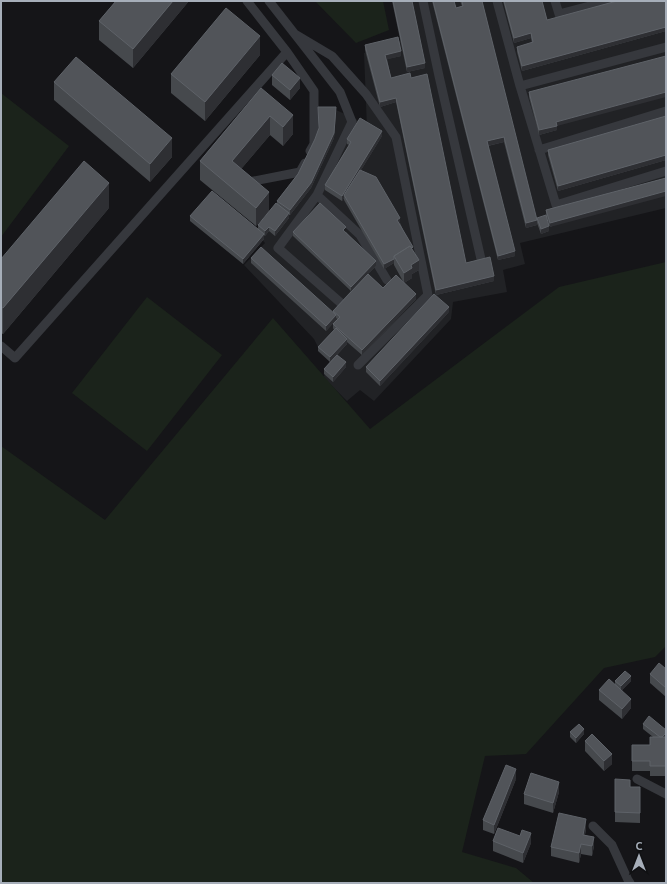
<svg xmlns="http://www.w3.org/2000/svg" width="667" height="884" font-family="Ubuntu,sans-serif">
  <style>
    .built { fill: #212225 }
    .green { fill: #1b231b }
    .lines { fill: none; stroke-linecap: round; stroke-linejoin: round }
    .lane { stroke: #36383d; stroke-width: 9 }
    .wall { fill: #46494d }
    .shaded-wall { fill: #2e2f33 }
    .building { fill: #515459; stroke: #5e6268 }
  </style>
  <rect width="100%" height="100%" fill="#151518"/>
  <path class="built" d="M397,1H666V208L520,243L525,264L503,270L507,292L453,302L451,319L374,401L360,390L347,401L323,377L335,364L320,351L314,339L244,265L265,243L256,233L301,169L320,133L317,112L336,110L356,119L367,128L364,53L405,39Z"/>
  <path class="green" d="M315,1H383L389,30L356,43Z
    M1,93L69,146L1,237Z
    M666,262V646L655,657L604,668L526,754L485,756L462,852L516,868L534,883H1V446L105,520L273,318L370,429L559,287Z
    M147,297L222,355L147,451L72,393Z"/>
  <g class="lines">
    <path class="lane" d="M269,1L340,92L352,122L317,195L278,248L342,304
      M423,1L439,76L481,259
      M497,1L520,86L556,205L666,171
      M555,1L559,14L609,1
      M295,34L332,56L366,94L396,137L428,295L358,365
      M287,52L314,91V144L310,151
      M520,86L666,47
      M539,150L666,111
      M244,183L300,172L305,163
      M317,195L360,235L387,280
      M1,346L15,358L287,52L247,1
      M637,779L666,794
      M593,826L612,845L628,880L630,883"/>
  </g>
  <path class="wall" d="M116,1H189L133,68L99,40V21Z
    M392,1H412L425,68L407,72Z
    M432,1H454L456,8L462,6L460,1H482L537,225L526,228L504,142L488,146L515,256L498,260Z
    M503,1H542L547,20L666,1V31L522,71L517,52V47L532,43L531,38L514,43Z
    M365,45L401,56L387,59L391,78L466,263L494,281L436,295L396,102L380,107L365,50Z
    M260,55L205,121L171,93V74Z
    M272,75L300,88L290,100L272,85Z
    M54,82L172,157L150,182L54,100Z
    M261,88L293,134L283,146L270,135L241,169L269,211L256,226L200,180V161Z
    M529,92L557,126V130L539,135L529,97Z
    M336,112L334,138L311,188L290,215H289V218L275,236L269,231L265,236L264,235V239L243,264L190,221V216L258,229V225L277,204V201L298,174Z
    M666,116V160L558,191L548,155V150Z
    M382,136L361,170L400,223L413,251L419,270L412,274V278L404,283L416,299L362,355L347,342V344L337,355L346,367L333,382L324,374V369L330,362L318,351V347L334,330L333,328V324L337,319L336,318V320L326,331L251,263V258L333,313V311L351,291L293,236V232H346L376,266L368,274L383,288L404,283L394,265V263L384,269L344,200V198L342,201L325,190V185L349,145L347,144V139Z
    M666,178L550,227L546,215V210Z
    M109,208L3,334L1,333V259Z
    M537,218L549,231L541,234L537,223Z
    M449,312L380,386L366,372V367Z
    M666,669V697L650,683V674Z
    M615,681H631L622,690L631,708L622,719L599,700V690L615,684Z
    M643,724L666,730V776H650V771H632V745H650L653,737L643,729Z
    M570,732L584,734L576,743L570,737Z
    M585,741L612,764L604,771L585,751Z
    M516,779L494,834L483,830V820Z
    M615,779L630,787H640V823L615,822Z
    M559,792L553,813L524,804V794Z
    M586,829L585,835L594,846L592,856L581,854L579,863L551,856V847Z
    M493,841L531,843L523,863L493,851Z"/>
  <path class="shaded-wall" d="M173,1H189L133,68V49Z
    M666,27V31L522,71V66Z
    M531,33V38L514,43V38Z
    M260,36V55L205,121V102Z
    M401,51V56L385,60V55Z
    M425,63V68L407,72V67Z
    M300,78V88L290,100V90Z
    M666,92V97L557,126V130L539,135V130L556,122Z
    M396,98V102L380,107V102Z
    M336,107L334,138L311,188L290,215V210Z
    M293,115V134L283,146V127Z
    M270,116V135L232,180V161Z
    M382,131V136L345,196L344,195V198L342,201V196Z
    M504,137V142L487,146V141Z
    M172,138V157L150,182V164Z
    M666,155V160L558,191V186Z
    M109,183V208L3,334V308Z
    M666,191V196L550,227V223Z
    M269,192V211L256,226V208Z
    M289,213V218L275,236V231Z
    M400,218V223L397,225V220Z
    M537,220V225L526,228V223Z
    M549,226V231L541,234V229Z
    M269,227V231L265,236V231Z
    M264,234V239L243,264V259Z
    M515,251V256L498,260V256Z
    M394,259V263L384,269V264Z
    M419,260V270L412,274V278L404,283V273L411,265Z
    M376,261V266L351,292V287Z
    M494,276V281L436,295V290Z
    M416,294V299L362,355V350Z
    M449,307V312L380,386V381Z
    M336,315V320L326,331V326Z
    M347,339V344L330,362V357Z
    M346,362V367L333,382V377Z
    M631,676V681L621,691V686Z
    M631,699V708L622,719V709Z
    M584,729V734L576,743V738Z
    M666,733V738L661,739Z
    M612,754V764L604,771V761Z
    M516,769V779L494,834V825Z
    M559,782V792L553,813V803Z
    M586,819V829L583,844V835Z
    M531,833V843L523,863V853Z
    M594,837V846L592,856V846Z
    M581,844V854L579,863V853Z"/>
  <path class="building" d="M116,1H173L133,49L99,21Z
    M393,1H412L425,63L407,67Z
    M433,1H454L456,8L463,6L462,1H482L537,220L526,223L504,137L487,141L515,251L498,256Z
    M504,1H542L547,20L617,1H666V27L522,66L517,47L533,42L531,33L514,38Z
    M226,8L260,36L205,102L171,74Z
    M398,37L401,51L385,55L391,78L410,73L411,78L427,74L466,263L490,257L494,276L436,290L396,98L380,102L365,45Z
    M666,56V92L556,122L557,126L539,130L529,92Z
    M76,57L172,138L150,164L54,82Z
    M282,63L300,78L290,90L272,75Z
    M261,88L293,115L283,127L270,116L232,161L269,192L256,208L200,161Z
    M318,107H336L334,133L311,183L290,210L277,201L298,174L315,139L319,128Z
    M666,116V155L558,186L548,150Z
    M360,118L382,131L342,196L325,185L351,142L347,139Z
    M84,161L109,183L3,308L1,307V259Z
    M360,170L376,177L400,218L397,220L413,247L412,248L410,246L394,256V259L384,264L344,195Z
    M666,178V191L550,223L546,210Z
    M212,191L264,234L243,259L190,216Z
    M276,203L289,213L275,231L269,227L265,231L258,225Z
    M320,203L346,227L343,230L376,261L351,287L293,232Z
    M546,215L549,226L541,229L537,218Z
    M410,246L419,260L411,265L412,268L404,273L394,256Z
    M261,247L336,315L326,326L251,258Z
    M368,274L383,288L396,275L416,294L362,350L333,324L340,317L333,311Z
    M434,294L449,307L380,381L366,367Z
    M336,328L347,339L330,357L318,347Z
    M337,355L346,362L333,377L324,369Z
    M659,663L666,669V688L650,674Z
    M625,671L631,676L621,686L615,681Z
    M609,679L631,699L622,709L599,690Z
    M649,716L666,730V733L662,737H660L643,724Z
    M579,724L584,729L576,738L570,732Z
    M592,734L612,754L604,761L585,741Z
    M650,737H666V766H650V761H632V745H650Z
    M506,765L516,769L494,825L483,820Z
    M531,773L559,782L553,803L524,794Z
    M615,779L630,780V787H640V813L615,812Z
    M559,813L586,819L583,835L594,837L592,846L581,844L579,853L551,847Z
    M498,828L520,836L522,830L531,833L523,853L493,841Z"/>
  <rect width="667" height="884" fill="none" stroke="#a6aeb9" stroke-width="4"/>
  <g transform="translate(639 856)" stroke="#101113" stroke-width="3" paint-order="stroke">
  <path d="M0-3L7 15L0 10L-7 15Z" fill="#a6aeb9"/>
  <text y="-6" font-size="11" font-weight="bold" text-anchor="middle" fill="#a6aeb9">С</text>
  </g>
</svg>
